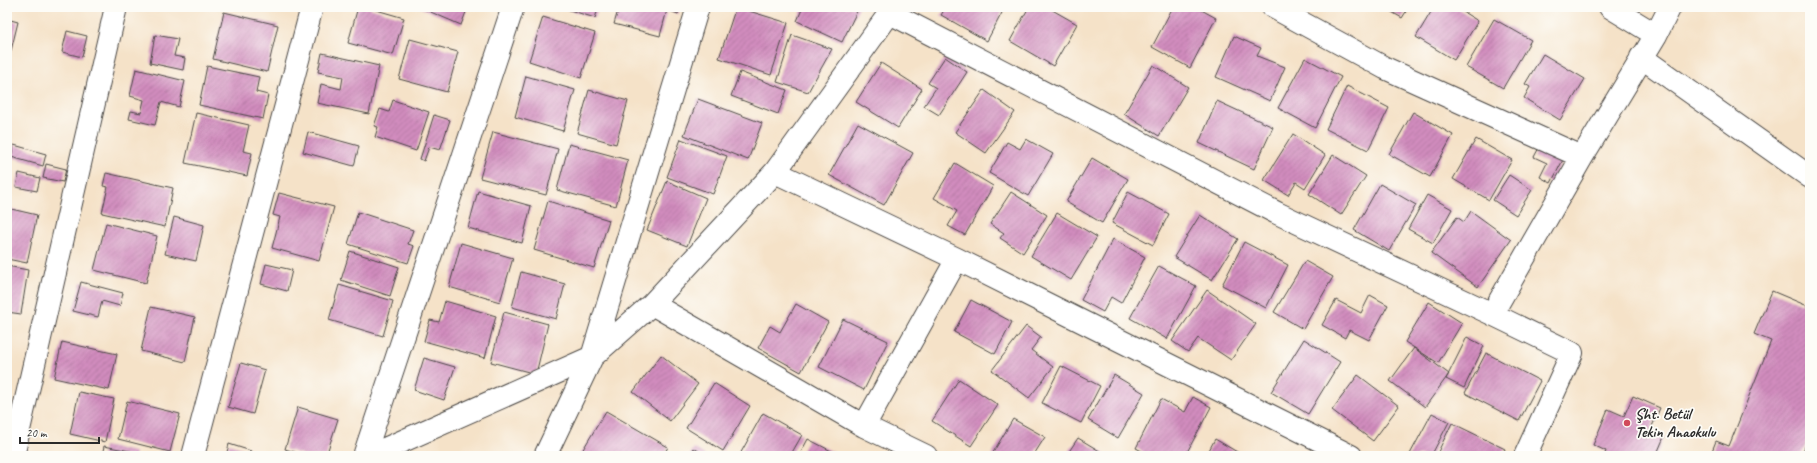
<svg xmlns="http://www.w3.org/2000/svg" width="1817" height="463" font-family="Caveat,sans-serif">
  <style>
    .building { fill: url(#building-hatch) }
    .lines { fill: none; stroke-linecap: round; stroke-linejoin: round }
    .minor-casing { stroke: #494643; stroke-width: 24 }
    .minor { stroke: #fff; stroke-width: 22 }
    .poi-dot { fill: #d1495b; stroke: #fdfcf7; stroke-width: 1.5 }
    .labels { text-anchor: middle; dominant-baseline: central; stroke-width: 3.5; stroke-linejoin: round; paint-order: stroke }
    .poi-label { font-size: 16px; font-weight: bold; fill: #2b2b2b; stroke: #fdfcf7; text-anchor: start }
  </style>
  <defs>
    <pattern id="building-hatch" width="6" height="6" patternUnits="userSpaceOnUse"><rect width="6" height="6" fill="#d18cbe"/><path d="M-1 1l2-2M0 6l6-6M5 7l2-2" fill="none" stroke="#aa739b"/></pattern>
  </defs>
  <rect width="100%" height="100%" fill="#fdfcf7"/>
  <filter id="ink" filterUnits="userSpaceOnUse"><feTurbulence type="fractalNoise" baseFrequency=".025" numOctaves="2"/><feDisplacementMap in="SourceGraphic" scale="8" xChannelSelector="R" yChannelSelector="G"/><feConvolveMatrix kernelMatrix="1 2 1 2 8 2 1 2 1" color-interpolation-filters="sRGB"/></filter>
  <filter id="wash" filterUnits="userSpaceOnUse"><feTurbulence type="fractalNoise" baseFrequency=".012" numOctaves="4" result="noise"/><feDisplacementMap in="SourceGraphic" scale="16" xChannelSelector="R" yChannelSelector="G"/><feGaussianBlur stdDeviation="0.9" result="paint"/><feColorMatrix in="noise" values="0 0 0 0 0 0 0 0 0 0 0 0 0 0 0 0 0 1.4 0 .05"/><feComposite in="paint" operator="in"/></filter>
  <g filter="url(#wash)">
    <rect width="100%" height="100%" fill="#f5e2c8"/>
    <g id="blocks">
      <path class="building" d="M358,7H366L404,18L393,55L348,43Z
        M419,7H468L461,25Z
        M560,7H599L595,18Z
        M619,7H680L678,14L667,10L660,36L614,24Z
        M736,7L788,23L771,75L719,58Z
        M803,7H859L842,42L797,21Z
        M946,7H1005L987,41L941,15Z
        M1029,7H1047L1077,24L1053,66L1010,41Z
        M1173,7H1196L1216,18L1190,68L1152,47Z
        M1383,7H1409L1402,18Z
        M1434,7H1455L1478,21L1454,60L1416,37Z
        M224,12L278,25L267,72L213,59Z
        M543,17L595,33L581,78L529,61Z
        M7,19L18,22L8,63H7Z
        M1494,19L1531,40L1503,88L1466,67Z
        M67,31L87,36L82,57L62,52Z
        M155,35L178,39L174,56L185,58L183,70L150,63Z
        M792,35L832,49L808,92L777,82Z
        M1234,36L1261,48L1257,56L1285,67L1270,101L1216,77Z
        M410,39L458,52L447,92L399,79Z
        M322,53L379,66L369,114L317,103L321,84L341,89L343,77L318,72Z
        M1543,54L1585,79L1560,120L1524,98L1530,87L1525,84Z
        M945,57L967,72L939,115L924,106L936,88L928,83Z
        M1305,58L1341,77L1315,128L1278,108Z
        M881,63L922,89L898,128L856,102Z
        M1153,65L1188,87L1159,136L1124,114Z
        M207,66L259,77L256,92L268,95L263,119L199,105Z
        M136,69L185,81L179,107L161,102L155,125L129,119L131,111L141,113L144,100L130,96Z
        M740,72L787,90L778,114L731,96Z
        M526,76L575,90L563,131L515,117Z
        M1347,86L1389,108L1368,150L1326,129Z
        M589,90L628,101L616,144L577,133Z
        M984,90L1015,112L986,153L955,132Z
        M698,99L762,123L748,160L684,135Z
        M393,100L429,112L416,151L375,137L378,127L374,126L380,109L389,112Z
        M1217,101L1273,127L1254,169L1199,143Z
        M1413,112L1453,135L1430,177L1389,154Z
        M196,113L249,125L243,151L252,153L247,176L185,163Z
        M434,115L450,120L440,150L429,147L424,161L420,159Z
        M858,123L913,153L884,205L829,175Z
        M308,132L359,146L354,166L303,152Z
        M493,132L558,149L546,195L480,178Z
        M1293,134L1325,155L1305,188L1296,182L1288,195L1264,180Z
        M681,139L727,156L713,194L667,177Z
        M1026,139L1053,154L1028,196L989,173L1007,142L1020,149Z
        M1476,139L1512,160L1489,200L1453,179Z
        M569,144L628,160L616,206L557,190Z
        M1541,144L1565,156L1551,183L1540,177L1547,163L1534,157Z
        M14,145L46,154L43,166L11,157Z
        M1333,155L1366,176L1341,215L1309,194Z
        M1092,158L1128,179L1102,223L1066,202Z
        M955,163L993,186L965,235L948,226L957,211L934,198Z
        M46,164L66,169L63,182L43,178Z
        M19,173L40,178L37,191L16,187Z
        M106,173L173,188L165,227L102,213L108,187L103,186Z
        M1509,175L1532,190L1516,215L1493,200Z
        M667,181L706,198L687,246L647,230Z
        M1380,184L1416,205L1389,251L1354,230Z
        M478,191L531,206L522,243L468,228Z
        M1011,192L1047,215L1023,253L1000,238L1004,233L990,224Z
        M1128,192L1169,214L1153,245L1112,223Z
        M279,193L334,207L319,261L272,248L280,217L273,215Z
        M1427,195L1452,209L1433,243L1408,229Z
        M548,201L609,220L594,268L534,250Z
        M7,208L37,215L27,263L7,259Z
        M1471,211L1511,240L1478,287L1431,253L1457,217L1464,222Z
        M358,212L413,230L408,244L414,246L408,263L348,244Z
        M1057,213L1097,237L1071,280L1031,256Z
        M1200,215L1238,239L1212,280L1174,257Z
        M174,217L204,225L196,261L165,254Z
        M106,223L157,236L146,283L94,270Z
        M1113,239L1145,257L1121,303L1111,297L1103,312L1081,300Z
        M1244,242L1288,265L1266,308L1222,285Z
        M461,243L513,258L500,302L449,287Z
        M350,251L399,267L390,296L341,280Z
        M1305,261L1333,277L1303,329L1274,312Z
        M266,264L292,270L287,291L261,284Z
        M7,266L28,270L21,314L7,312Z
        M1159,266L1196,286L1167,339L1130,318Z
        M521,272L565,284L556,319L512,307Z
        M81,282L123,293L120,306L102,301L98,317L73,311Z
        M339,285L393,301L383,336L329,320Z
        M1207,290L1256,324L1231,360L1198,338L1188,352L1172,341Z
        M1772,291L1810,307V435L1801,456H1710L1716,441L1729,446L1771,341L1754,334Z
        M1370,295L1388,305L1369,340L1349,330L1345,338L1322,325L1336,300L1361,313Z
        M971,300L1012,322L995,354L954,332Z
        M445,301L496,316L485,358L424,341L430,320L439,322Z
        M1429,302L1462,323L1438,363L1405,342Z
        M796,304L828,322L801,372L758,348L770,326L780,332Z
        M151,307L195,317L185,362L141,351Z
        M504,312L548,324L536,374L491,362Z
        M843,319L888,341L864,390L819,367Z
        M1026,326L1041,337L1031,350L1053,367L1029,398L992,370Z
        M1467,337L1484,346L1464,388L1446,379Z
        M1304,339L1340,362L1308,414L1271,392Z
        M62,342L117,354L109,390L54,378Z
        M1414,348L1449,374L1425,407L1390,381Z
        M1486,353L1540,381L1519,421L1465,393Z
        M661,355L698,384L670,421L633,392Z
        M424,358L455,367L444,400L414,390Z
        M241,363L265,370L253,414L228,407Z
        M1061,366L1100,386L1081,423L1042,403Z
        M1114,375L1144,393L1118,438L1088,420Z
        M1358,375L1399,406L1373,441L1332,410Z
        M959,379L998,405L971,446L932,421Z
        M714,383L750,406L723,451L686,428Z
        M79,392L114,399L105,442L70,434Z
        M1633,396L1660,408L1650,431L1664,437L1656,456H1604L1606,451L1593,445L1608,409L1624,416Z
        M1193,397L1211,407L1185,456H1151L1136,448L1161,399L1185,412Z
        M127,401L180,414L170,452L118,439Z
        M298,407L338,419L326,456H307L285,449Z
        M606,411L668,447L663,456H579Z
        M763,413L802,435L790,456H739Z
        M1432,413L1449,422L1431,456H1409Z
        M1013,419L1045,437L1033,456H991Z
        M1452,423L1505,449L1502,456H1436Z
        M1078,438L1108,456H1066Z
        M808,439L841,456H799Z
        M1215,439L1244,456H1206Z
        M229,444L251,451L250,456H226Z
        M104,446L135,452L134,456H102Z
        M694,448L706,456H689Z"/>
    </g>
  </g>
  <g filter="url(#ink)">
    <use href="#blocks" fill-opacity="0" stroke="#494643" stroke-width="1"/>
    <g class="lines">
      <g class="minor-casing">
        <path id="minor" d="M1273,7L1385,68L1582,157
          M1610,7L1656,35
          M890,13L1277,213L1492,314L1572,353L1525,456
          M1641,57L1810,177
          M775,172L957,259L1351,456
          M652,304L864,426L926,456
          M1492,314L1582,157L1656,35L1670,7
          M864,426L957,259
          M13,456L116,7
          M193,456L312,7
          M364,456L513,7
          M369,456L592,357L698,7
          M545,456L592,357L652,304L775,172L894,7"/>
      </g>
      <use href="#minor" class="minor"/>
    </g>
  </g>
  <circle class="poi-dot" cx="1627" cy="423" r="4"/>
  <g class="labels">
    <g class="poi-label">
      <text x="1635" y="414">Şht. Betül<tspan x="1635" dy="18">Tekin Anaokulu</tspan></text>
    </g>
  </g>
  <rect width="1817" height="463" fill="none" stroke="#fdfcf7" stroke-width="24"/>
  <path d="M20 437v6h79v-6" fill="none" stroke="#2b2b2b" stroke-width="2"/>
  <text x="26" y="437" font-size="12" fill="#2b2b2b" stroke="#fdfcf7" stroke-width="3" paint-order="stroke">20 m</text>
</svg>
